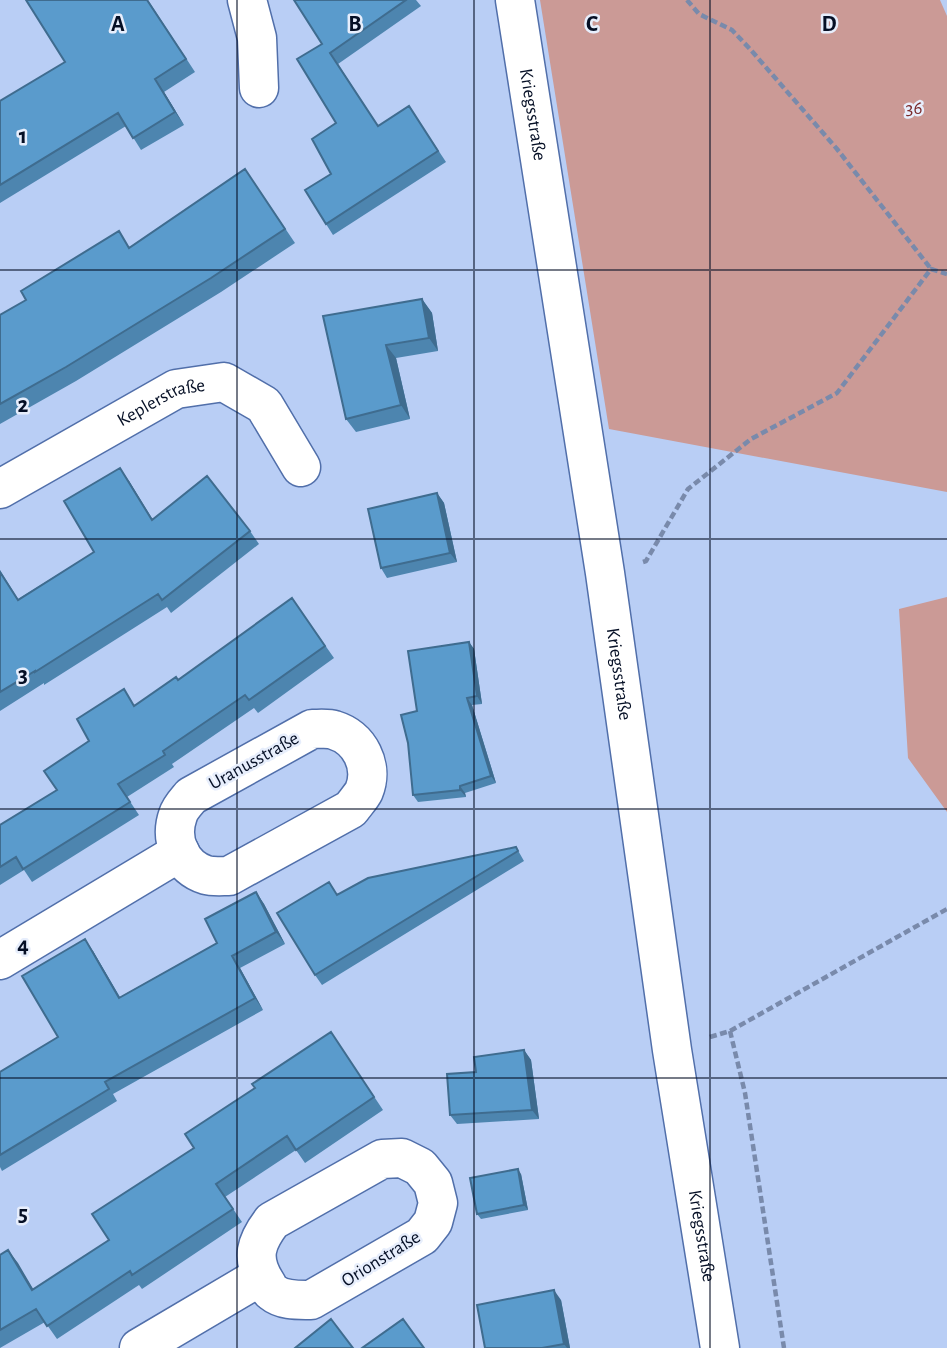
<svg xmlns="http://www.w3.org/2000/svg" width="947" height="1348" font-family="'Alegreya Sans',sans-serif">
  <style>
    .green { fill: #cb9a96 }
    .lines { fill: none; stroke-linecap: round; stroke-linejoin: round }
    .minor-casing { stroke: #516faa; stroke-width: 41 }
    .secondary-casing { stroke: #516faa; stroke-width: 41 }
    .path { stroke: #798aab; stroke-width: 4.5; stroke-dasharray: 7 3.5; stroke-linecap: butt }
    .minor { stroke: #fff; stroke-width: 38 }
    .secondary { stroke: #fff; stroke-width: 38 }
    .wall { fill: #4d85af }
    .shaded-wall { fill: #3f6c8f }
    .building { fill: #5a9bcc; stroke: #3f6c8f; stroke-width: 2 }
    .grid { fill: none; stroke: #050f25; stroke-width: 2; stroke-opacity: 0.55 }
    .labels { text-anchor: middle; dominant-baseline: central; stroke-width: 5; stroke-linejoin: round; paint-order: stroke }
    .park-label { font-size: 19px; fill: #7a2a2b; stroke: #e7eefc }
    .street-label { font-size: 19px; fill: #050f25; stroke: #e7eefc }
    .grid-label { font-size: 23px; text-anchor: middle; font-weight: bold; fill: #050f25; stroke: #e7eefc; stroke-width: 5; stroke-linejoin: round; paint-order: stroke }
  </style>
  <rect width="100%" height="100%" fill="#b9cef5"/>
  <path class="green" d="M540,0H940L947,16V492L609,429Z
    M947,597V812L908,758L899,609Z"/>
  <g class="lines">
    <g class="minor-casing">
      <g id="minor">
        <path d="M247,0L257,38L259,88"/>
        <path id="s1" d="M0,489L176,389L224,382L264,405L301,467"/>
        <path d="M312,729C319,729 328,728 334,730C360,738 374,766 364,791C361,797 355,803 351,809L229,876C222,876 213,877 206,875C181,867 169,840 178,815C180,808 186,802 191,796Z"/>
        <path d="M0,960L180,852"/>
        <path d="M402,1158L420,1167L433,1183L438,1203L433,1222L422,1236L311,1300C298,1300 283,1301 272,1292C269,1290 268,1286 266,1283C250,1258 256,1242 272,1221L382,1159Z"/>
        <path d="M139,1348L261,1276"/>
      </g>
    </g>
    <g class="secondary-casing">
      <g id="secondary">
        <path id="s2" d="M515,0L605,573L672,1050L720,1348"/>
      </g>
    </g>
    <path class="path" d="M687,0L699,14L732,30L750,49L837,149L931,269
      M643,562L646,561L688,489L751,439L837,393L931,269L947,274
      M730,1031L745,1093L784,1348
      M710,1037L730,1031L947,909"/>
    <use href="#minor" class="minor"/>
    <use href="#secondary" class="secondary"/>
  </g>
  <path class="wall" d="M148,0L195,72L164,92L184,125L141,150L126,126L0,203V101L65,62Z
    M294,0H416L421,6L338,64L378,126L409,106L446,162L333,235L326,224L336,123L322,44Z
    M245,169L295,243L221,292L76,381L0,424V315L130,247Z
    M422,299L432,313L438,351L396,358L410,419L356,432L346,419L323,316Z
    M129,481L152,520L250,531L259,544L171,613L167,607L44,685V683L0,711V570L18,599L94,552Z
    M437,493L444,503L457,562L387,578L381,568Z
    M292,598L334,658L258,713L254,708L172,764L174,767L127,797L139,815L32,882L24,870L0,885V825L57,790L89,741L135,705L178,680Z
    M469,642L474,649L482,704L472,705L496,783L465,793L466,797L418,802L413,795L417,711Z
    M516,847L524,861L322,985L315,975L338,895Z
    M256,892L264,904L285,944L240,968L263,1010L113,1094L117,1101L2,1171L0,1167V1072L58,1037L93,951L120,997L217,943Z
    M331,1032L383,1110L305,1163L296,1150L225,1197L242,1222L142,1289L139,1285L57,1339L45,1322L0,1348V1255L8,1250L33,1290L109,1240L194,1148L255,1088Z
    M524,1050L531,1060L539,1119L457,1124L450,1115L476,1072Z
    M521,1174L528,1210L481,1219L477,1214Z
    M561,1300L570,1348H485Z"/>
  <path class="shaded-wall" d="M155,79L164,92L184,125L175,112Z
    M422,299L432,313L438,351L429,338Z
    M386,345L396,358L410,419L401,405Z
    M120,468L129,481L161,533L152,520Z
    M437,493L444,503L457,562L450,553Z
    M469,642L474,649L482,704L477,696Z
    M467,698L472,705L496,783L491,776Z
    M460,786L465,793L466,797L460,790Z
    M256,892L264,904L285,944L276,932Z
    M85,939L93,951L127,1010L119,998Z
    M232,956L240,968L263,1010L255,998Z
    M524,1050L531,1060L539,1119L532,1110Z
    M518,1169L521,1174L528,1210L524,1205Z
    M8,1250L18,1263L42,1304L32,1290Z
    M554,1290L561,1300L570,1348H567L564,1344Z"/>
  <path class="building" d="M26,0H147L186,59L155,79L175,112L133,138L118,113L0,185V101L65,62Z
    M294,0H406L330,53L378,126L409,106L438,151L326,224L305,190L331,174L312,139L336,123L297,59L322,44Z
    M245,169L285,229L211,278L66,367L0,404V315L26,300L21,291L119,231L129,248Z
    M422,299L429,338L386,345L401,405L346,419L323,316Z
    M120,468L152,520L207,476L250,531L162,600L158,594L35,672V671L0,692V572L18,600L94,552L64,501Z
    M437,493L450,553L381,568L368,509Z
    M292,598L325,646L249,700L245,695L163,751L165,755L118,784L130,802L23,869L16,857L0,867V825L57,790L44,771L89,741L77,719L124,689L134,706L176,677L178,680Z
    M469,642L477,696L467,698L491,776L460,786V790L413,795L408,743L401,715L417,711L408,651Z
    M516,847L518,851L315,975L277,913L329,882L337,895L368,878Z
    M256,892L276,932L232,956L255,998L105,1082L109,1089L0,1155V1072L58,1037L22,976L85,939L119,998L217,943L205,919Z
    M331,1032L374,1097L296,1150L287,1136L216,1184L233,1209L132,1275L130,1271L47,1326L36,1309L0,1330V1255L8,1250L32,1290L109,1240L92,1214L194,1148L185,1134L255,1088L252,1084Z
    M524,1050L532,1110L450,1115L447,1074L476,1072L474,1057Z
    M518,1169L524,1205L477,1214L470,1178Z
    M554,1290L564,1344L542,1348H485L477,1305Z
    M331,1319L353,1348H295Z
    M403,1319L424,1348H362Z"/>
  <path class="grid" d="M237,0V1348M474,0V1348M710,0V1348M0,270H947M0,539H947M0,809H947M0,1078H947"/>
  <g class="labels">
    <g class="park-label">
      <text x="914" y="108">36</text>
    </g>
    <g class="street-label">
      <text stroke="none"><textPath href="#s2" startOffset="116">Kriegsstraße</textPath></text>
      <text stroke="none"><textPath href="#s1" startOffset="184">Keplerstraße</textPath></text>
      <text stroke="none"><textPath href="#s2" startOffset="682">Kriegsstraße</textPath></text>
      <text transform="translate(254 761) rotate(-29)">Uranusstraße</text>
      <text stroke="none"><textPath href="#s2" startOffset="1250">Kriegsstraße</textPath></text>
      <text transform="translate(381 1259) rotate(-32)">Orionstraße</text>
    </g>
  </g>
  <g class="grid-label">
    <text x="118" y="31">A</text>
    <text x="355" y="31">B</text>
    <text x="592" y="31">C</text>
    <text x="829" y="31">D</text>
    <text x="23" y="143">1</text>
    <text x="23" y="412">2</text>
    <text x="23" y="682">3</text>
    <text x="23" y="952">4</text>
    <text x="23" y="1221">5</text>
  </g>
</svg>
